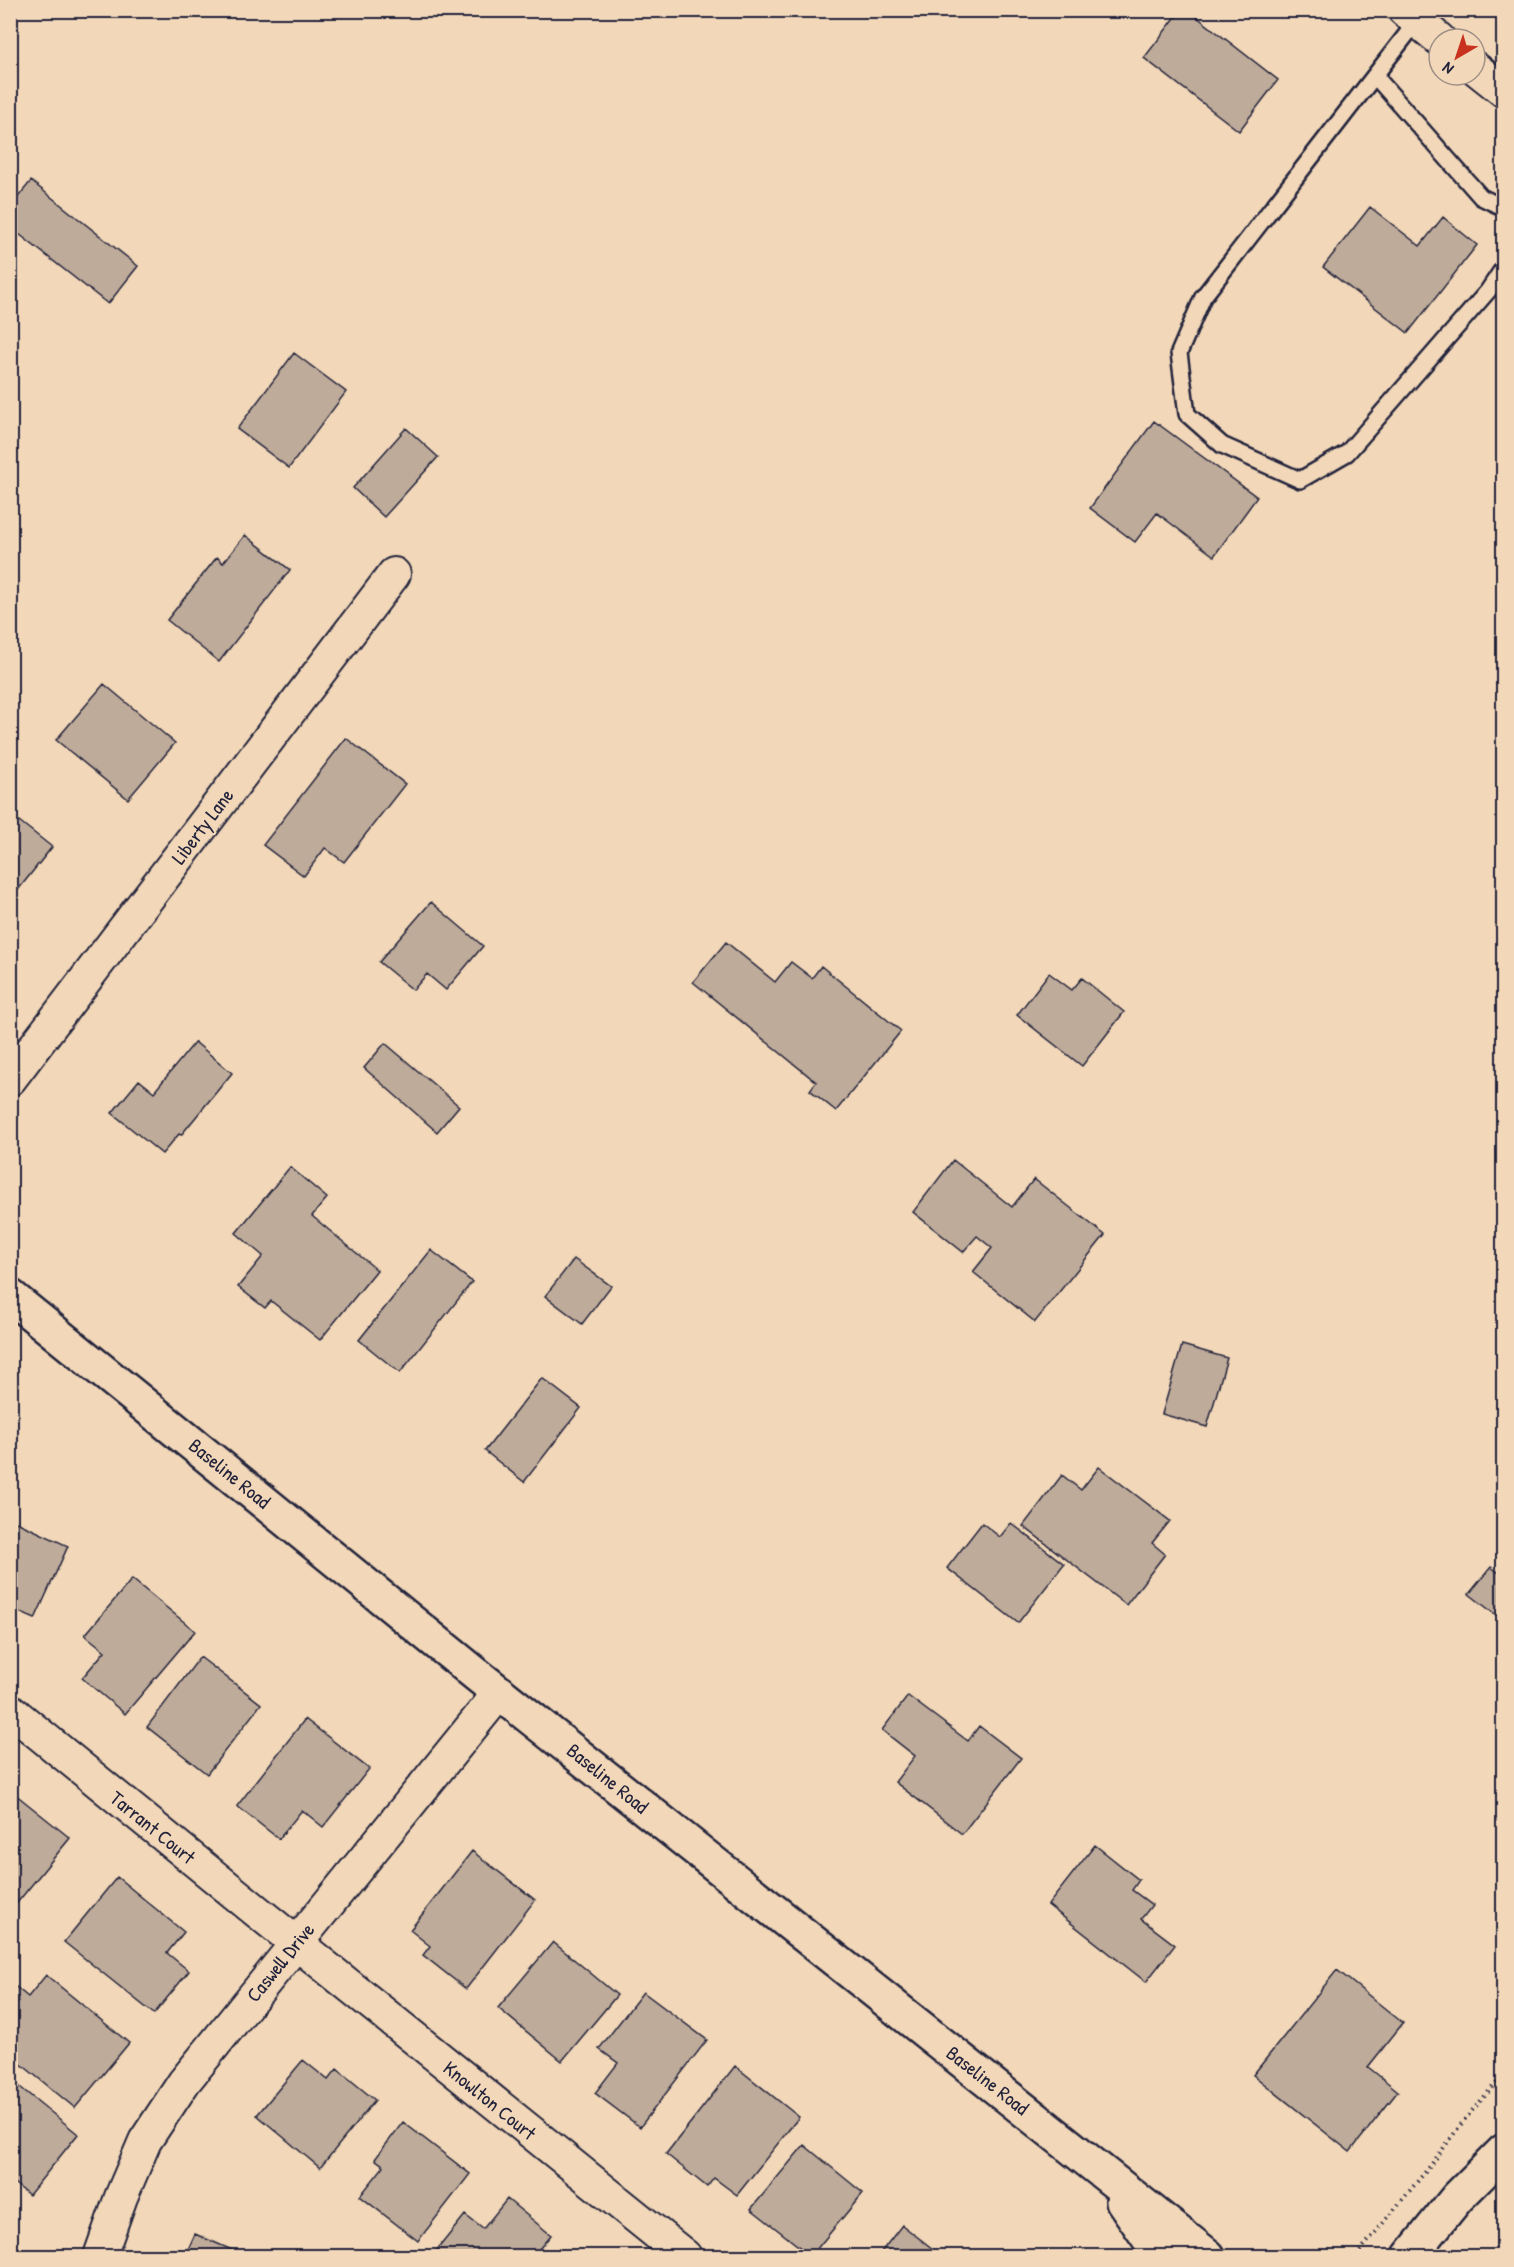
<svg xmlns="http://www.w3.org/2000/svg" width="1514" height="2267" font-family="'Patrick Hand',sans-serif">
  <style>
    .building { fill: #beab9a; stroke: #22223b; stroke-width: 1.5 }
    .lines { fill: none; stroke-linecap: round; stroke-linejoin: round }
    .service-casing { stroke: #22223b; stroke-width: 20 }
    .minor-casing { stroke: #22223b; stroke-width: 36 }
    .tertiary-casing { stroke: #22223b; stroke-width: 38 }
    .primary-casing { stroke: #22223b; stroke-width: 38 }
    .path { stroke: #22223b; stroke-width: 4; stroke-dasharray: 1.5 4.5; stroke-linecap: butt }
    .service { stroke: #f2d8b9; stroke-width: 15 }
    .minor { stroke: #f2d8b9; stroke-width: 32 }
    .tertiary { stroke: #f2d8b9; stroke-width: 33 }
    .primary { stroke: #f2d8b9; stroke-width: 33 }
    .labels { text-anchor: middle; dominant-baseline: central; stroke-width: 4.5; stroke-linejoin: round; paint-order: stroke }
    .street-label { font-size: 20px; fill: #22223b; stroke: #f2d8b9 }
  </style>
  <rect width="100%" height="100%" fill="#f2d8b9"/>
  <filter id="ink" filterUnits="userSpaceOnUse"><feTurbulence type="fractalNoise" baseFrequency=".0167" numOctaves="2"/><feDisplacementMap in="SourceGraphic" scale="12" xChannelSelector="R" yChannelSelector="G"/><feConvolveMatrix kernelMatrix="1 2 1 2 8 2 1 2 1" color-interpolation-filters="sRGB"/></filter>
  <g filter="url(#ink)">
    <path class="building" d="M1181,10H1188L1278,80L1239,131L1144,58Z
      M31,181L138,266L108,304L10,227V207Z
      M1370,207L1420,246L1443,217L1477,245L1408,333L1323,267Z
      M294,353L346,392L289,468L237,429Z
      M1154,421L1257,497L1214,556L1157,513L1135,542L1090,508Z
      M406,428L438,457L384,517L353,488Z
      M245,535L290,570L219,662L167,620L217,557L223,563Z
      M104,684L175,743L128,799L56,740Z
      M346,738L405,784L344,862L325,848L304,876L263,845Z
      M14,817L52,847L10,900V821Z
      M431,902L483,946L446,990L427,974L413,990L379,962Z
      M726,942L775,982L791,962L812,978L821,966L901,1031L836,1111L810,1090L816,1082L693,982Z
      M1049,973L1072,990L1082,978L1124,1012L1082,1066L1017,1015Z
      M195,1042L232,1073L181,1135L179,1134L162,1154L112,1113L139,1080L154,1092Z
      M385,1043L459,1106L437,1132L364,1068Z
      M953,1160L1012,1207L1034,1179L1105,1235L1035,1322L973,1272L992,1248L977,1236L963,1252L913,1212Z
      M290,1167L327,1198L312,1216L377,1270L320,1340L271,1301L265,1308L238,1287L263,1256L236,1233Z
      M431,1250L472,1282L400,1373L359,1340Z
      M574,1259L611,1286L582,1324L545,1296Z
      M1182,1345L1227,1358L1207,1427L1162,1414Z
      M542,1378L581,1408L524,1482L485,1451Z
      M1099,1467L1170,1521L1152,1543L1165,1554L1126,1605L1023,1526L1062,1475L1081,1490Z
      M10,1519L68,1546L35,1619L10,1608Z
      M982,1523L1000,1537L1011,1523L1064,1564L1018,1623L947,1568Z
      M1491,1567L1502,1575L1504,1573V1621L1469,1594Z
      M132,1579L195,1631L125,1714L82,1678L105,1651L85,1635Z
      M200,1657L261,1704L207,1774L147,1727Z
      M908,1696L968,1741L979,1726L1021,1758L962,1834L895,1782L915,1756L882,1730Z
      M305,1719L369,1769L323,1827L302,1810L279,1839L237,1806Z
      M10,1790L70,1838L17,1903L10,1898Z
      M1095,1845L1139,1880L1132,1890L1152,1905L1141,1919L1175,1945L1146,1982L1048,1905Z
      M472,1851L535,1900L466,1989L423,1955L430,1946L410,1930Z
      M117,1877L184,1932L167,1953L189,1971L154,2014L64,1942Z
      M553,1942L617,1995L562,2061L498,2008Z
      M1337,1970L1403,2023L1368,2067L1398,2091L1350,2152L1253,2075Z
      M46,1975L129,2043L75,2108L10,2055V1982L28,1997Z
      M643,1992L707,2040L640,2127L595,2093L618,2063L599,2049Z
      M303,2060L328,2080L337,2069L375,2100L320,2168L257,2115Z
      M735,2066L799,2117L737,2195L714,2178L707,2187L666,2154Z
      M10,2079L78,2134L29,2195L10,2180Z
      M403,2122L470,2174L418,2241L360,2196L384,2166L375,2159Z
      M804,2145L863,2193L811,2256L751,2209Z
      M507,2199L551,2235L533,2256H432L465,2215L483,2229Z
      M902,2225L942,2256H878Z
      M195,2234L246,2256H185Z"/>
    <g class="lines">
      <g class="service-casing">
        <path id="service" d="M1417,21L1203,297L1179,353L1187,414L1222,445L1300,480L1347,453L1488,291L1504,267
          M1375,76L1481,197L1504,208"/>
      </g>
      <g class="minor-casing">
        <path id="minor" d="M1404,10L1439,39
          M1475,68L1504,91
          M10,1079L394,574
          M10,1710L259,1913L685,2256
          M100,2256L121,2197L145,2141L184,2082L500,1692"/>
      </g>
      <g class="tertiary-casing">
        <path id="tertiary" d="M1410,2256L1457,2198L1504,2151"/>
      </g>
      <g class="primary-casing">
        <path id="primary" d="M10,1296L477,1675L1208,2256
          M1123,2201L1161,2256"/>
      </g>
      <path class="path" d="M1356,2256L1431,2165L1465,2119L1504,2074"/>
      <use href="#service" class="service"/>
      <use href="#minor" class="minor"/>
      <use href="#tertiary" class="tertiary"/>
      <use href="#primary" class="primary"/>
    </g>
  </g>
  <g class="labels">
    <g class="street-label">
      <text transform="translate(202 826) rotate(-53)">Liberty Lane</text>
      <text transform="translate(230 1473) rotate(39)">Baseline Road</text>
      <text transform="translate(608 1778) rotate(39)">Baseline Road</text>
      <text transform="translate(153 1827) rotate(39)">Tarrant Court</text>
      <text transform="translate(280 1962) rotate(-51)">Caswell Drive</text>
      <text transform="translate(988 2080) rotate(38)">Baseline Road</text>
      <text transform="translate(490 2100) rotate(39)">Knowlton Court</text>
    </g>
  </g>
  <rect width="1514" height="2267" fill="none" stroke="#f2d8b9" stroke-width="36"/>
  <rect x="18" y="18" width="1478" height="2231" fill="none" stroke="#22223b" stroke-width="2" filter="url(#ink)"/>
  <g transform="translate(1457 57) rotate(219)"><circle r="28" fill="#f2d8b9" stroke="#9f8f87" stroke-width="1.5"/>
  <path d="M0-4.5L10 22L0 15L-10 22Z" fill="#c8321e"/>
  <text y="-9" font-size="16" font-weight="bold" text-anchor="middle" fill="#22223b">N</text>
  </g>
</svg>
